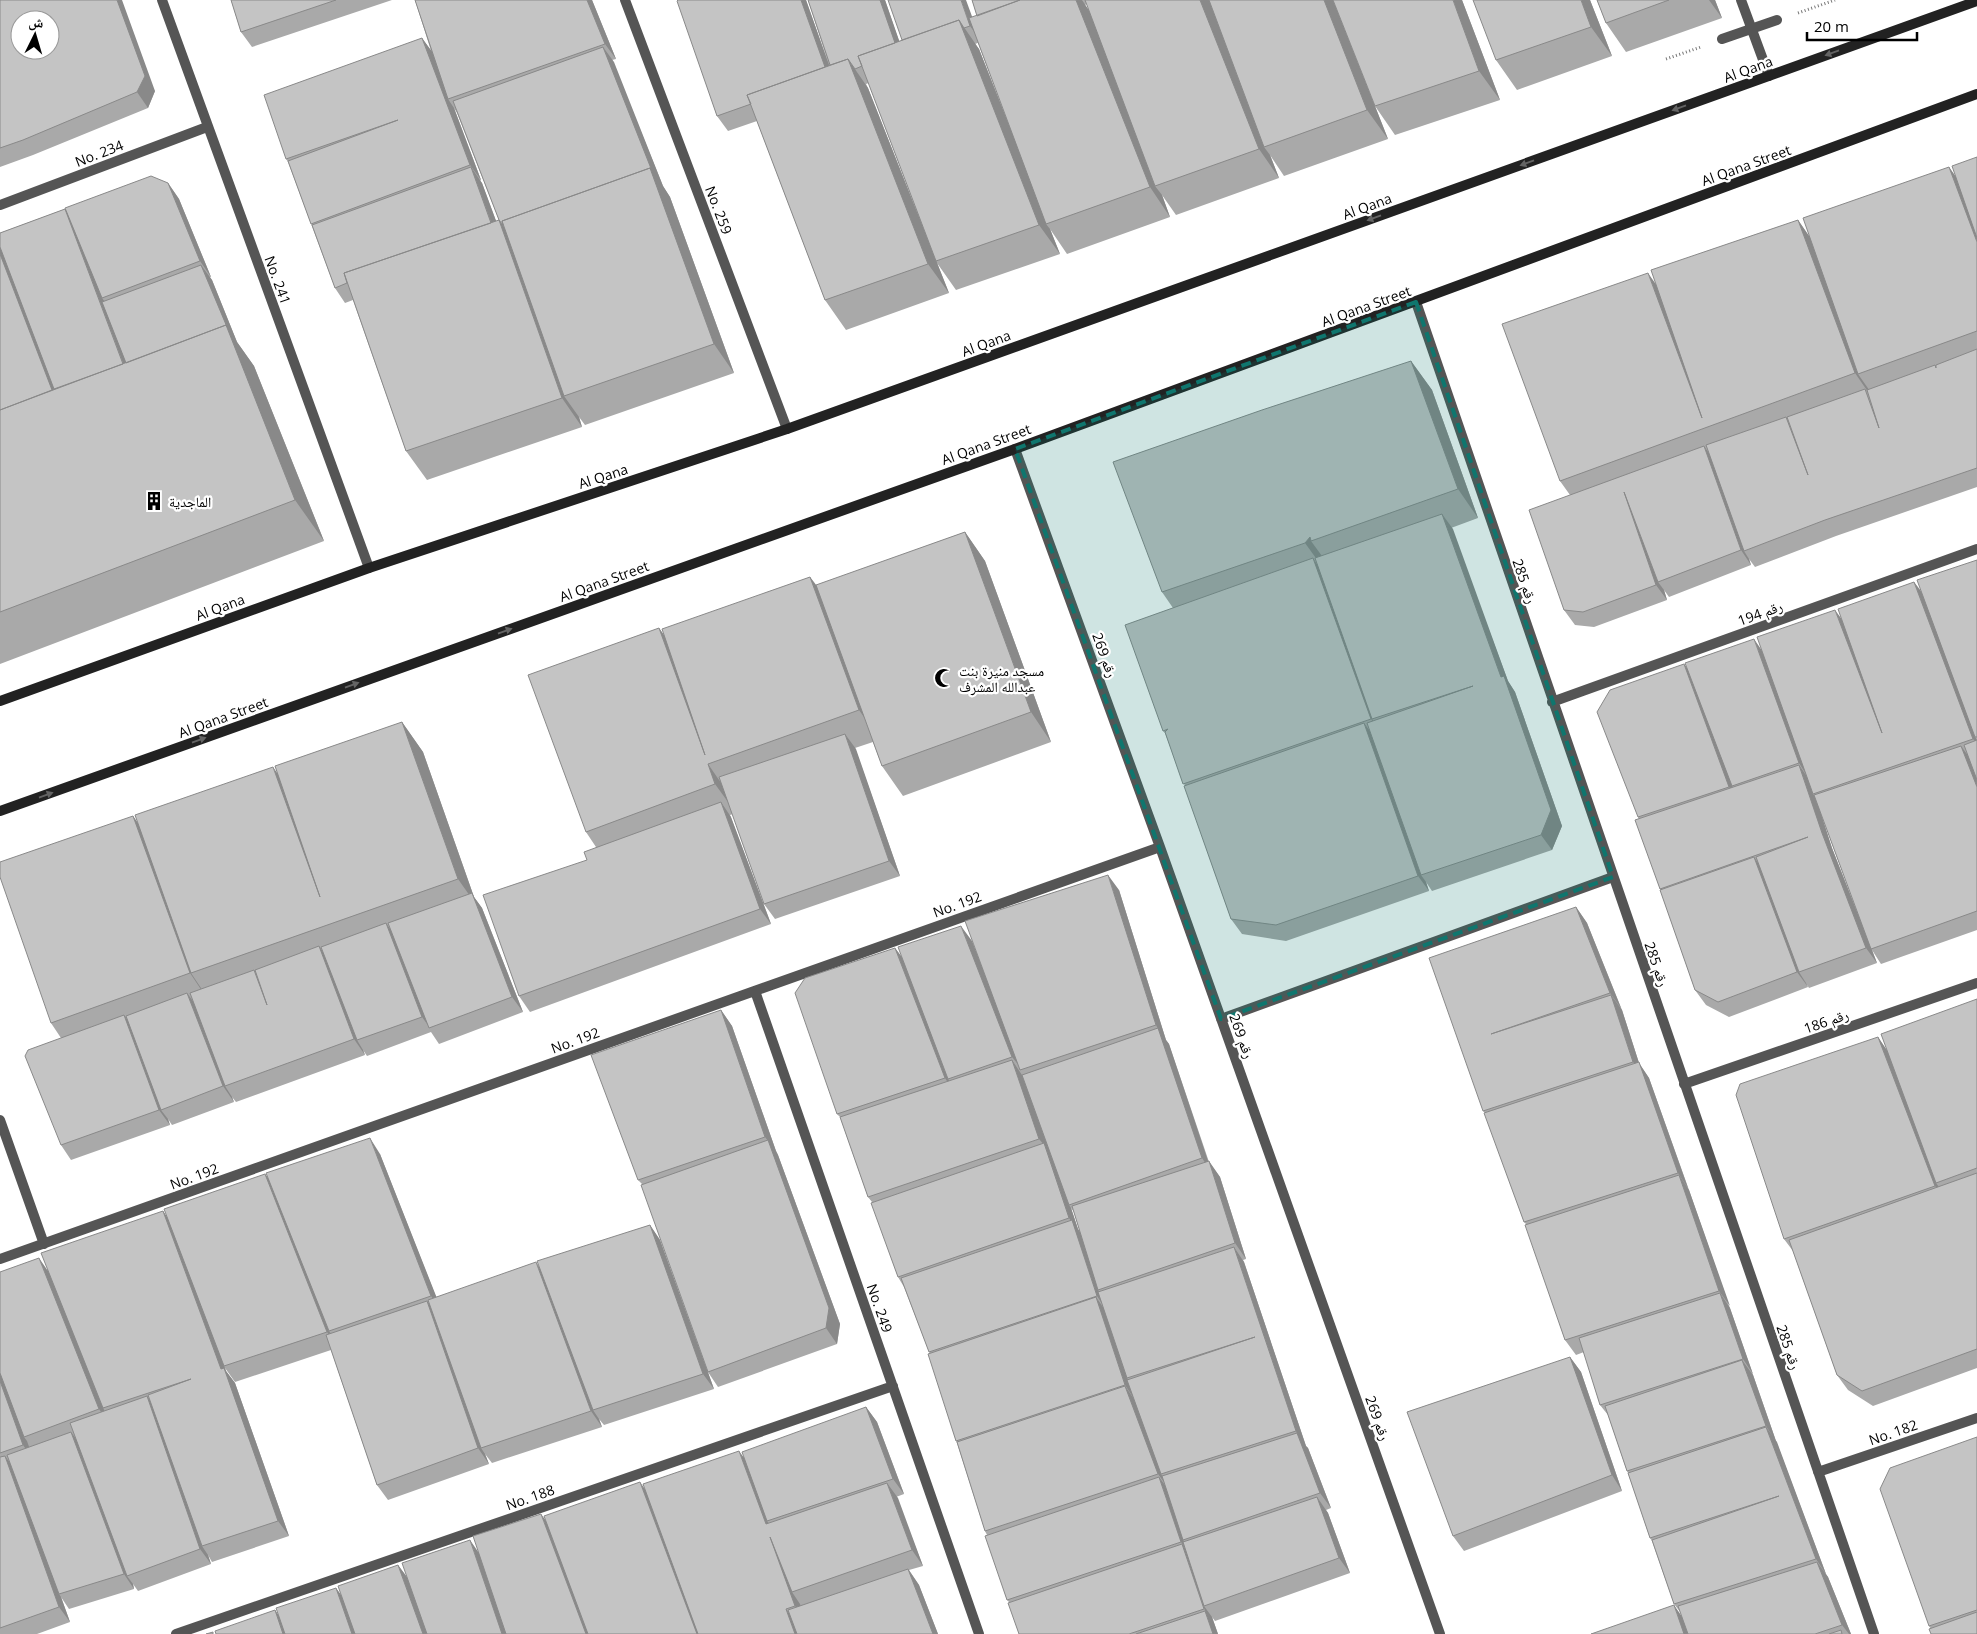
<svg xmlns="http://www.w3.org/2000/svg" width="1977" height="1634" font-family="'Open Sans','Noto Naskh Arabic',sans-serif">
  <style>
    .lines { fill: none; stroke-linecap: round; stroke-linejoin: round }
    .path { stroke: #777; stroke-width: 3; stroke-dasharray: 1 2.5; stroke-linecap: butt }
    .street { stroke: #555; stroke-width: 10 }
    .secondary { stroke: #222; stroke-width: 10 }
    .wall { fill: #a9a9a9; fill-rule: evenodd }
    .shaded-wall { fill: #898989 }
    .building { fill: #c4c4c4; stroke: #898989; fill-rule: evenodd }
    .oneway { fill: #646464 }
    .marked { fill: #0f766e; fill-opacity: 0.2; stroke: #0f766e; stroke-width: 4; stroke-dasharray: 10 6; stroke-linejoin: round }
    .labels { text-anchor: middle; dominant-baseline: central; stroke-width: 4.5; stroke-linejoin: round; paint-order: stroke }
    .street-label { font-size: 14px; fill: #000; stroke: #fff }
    .poi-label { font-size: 14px; fill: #000; stroke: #fff; text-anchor: start }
  </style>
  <rect width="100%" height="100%" fill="#fff"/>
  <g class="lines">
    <path class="path" d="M1798,13L1835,0
      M1666,59L1701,47"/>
    <path class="street" d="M162,0L369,568
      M625,0L787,429
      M1741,0L1769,76
      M1722,39L1777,20
      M0,205L207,127
      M1416,302L1874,1634
      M1015,449L1160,847L1440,1634
      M1552,702L1977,549
      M755,991L979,1634
      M1221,1019L1613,877
      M1684,1084L1977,983
      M0,1120L44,1244
      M0,1259L1160,847
      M1818,1472L1977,1418
      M176,1634L893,1386"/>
    <path class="secondary" d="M0,701L369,568L787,429L1977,1
      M0,811L1015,449L1977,94"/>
  </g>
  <path class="wall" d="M0,0L155,91L148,108L33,155L0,167Z
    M231,0H392L252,47L241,32Z
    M415,0H592L616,59L612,60L663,186L670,197L734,373L585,425L579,417L582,427L427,480L406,451L353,300L345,303L335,288L288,162L286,159L422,38L431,51ZM454,108L457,113L499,220L496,221L482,183L480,181L481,180Z
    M678,0H806L829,65L808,0H885L899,41L977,16L972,0H1333L1388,139L1284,176L1270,155L1279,178L1176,215L1162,195L1170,217L1067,254L1050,229L1060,254L956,290L937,263L949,293L846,330L825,300L757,121L728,131L717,116ZM1087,4L1090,12L1085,5ZM978,43L1012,132L979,49L975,44ZM869,83L920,220L868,88L866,84Z
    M1462,0L1500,100L1395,135L1375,106Z
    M1590,0L1612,56L1517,90L1496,60Z
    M1597,0H1715L1722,18L1626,52L1606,23Z
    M1977,157V487L1836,536L1755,567L1749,559L1751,565L1669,597L1664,590L1667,600L1594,627L1575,625L1564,610L1570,495L1560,481L1656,285L1798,220L1809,236L1949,167L1955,176Z
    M168,183L179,199L211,277H210L212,280L237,342L254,366L324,541L0,664V233L65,209L67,213Z
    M1411,361L1432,390L1478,518L1451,528L1508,681L1515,692L1562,826L1552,850L1432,891L1426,882L1429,891L1286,941L1242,934L1231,919L1185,786L1165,733L1163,731L1173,608L1162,592Z
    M965,532L985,561L1051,742L903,796L882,766L873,742L855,748L900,876L775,919L764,904L733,814L730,815L771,924L530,1012L519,996L587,860L596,847L586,832L659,628L664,635L810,577L817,586Z
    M1977,560V930L1881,964L1872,950L1877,963L1809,988L1806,983L1808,987L1729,1017L1706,1005L1695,990L1660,889L1638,817L1684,664L1687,668L1762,650L1842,620L1914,582L1921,591ZM1817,803L1860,919L1832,848Z
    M402,722L423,752L474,897L482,908L523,1012L439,1044L431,1032L367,1056L363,1050L365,1055L236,1102L232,1097L234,1102L172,1125L168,1119L170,1125L71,1160L61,1145V1038L51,1023L133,816L139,825L277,773Z
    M1119,890L1166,1040L1169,1044L1209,1162L1220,1177L1246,1259L1243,1260L1244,1262L1306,1446L1308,1448L1331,1508L1326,1510L1328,1513L1350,1573L1215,1621L1212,1617L1218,1634H1019L1009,1602L1007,1600L987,1535L985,1531L957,1443L956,1441L930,1354L904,1287L898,1277L872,1202L868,1197L840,1117L837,1114L895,948L902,957L972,941L988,983ZM1071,1208L1074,1212L1080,1232L1078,1229Z
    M1576,907L1587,923L1622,1010L1639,1063L1649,1078L1689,1190L1776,1441L1826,1574L1828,1577L1851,1634H1591L1682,1616L1681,1613L1674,1604L1652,1541L1650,1538L1628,1473L1627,1471L1608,1415L1600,1405L1584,1352L1576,1355L1565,1340L1526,1224L1524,1222L1485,1113L1483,1111Z
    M1977,999V1368L1873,1406L1848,1390L1837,1375L1793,1251L1784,1239L1878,1037L1886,1049Z
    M721,1010L732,1026L776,1151L778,1155L840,1324L837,1344L718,1387L708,1372L642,1184L638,1180Z
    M380,1154L436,1297L540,1269L650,1225L660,1240L714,1389L604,1425L599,1419L602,1427L492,1463L485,1454L489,1464L388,1500L377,1485L331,1350L235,1382L225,1368L226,1371L235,1383L289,1536L212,1562L208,1555L211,1564L138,1591L133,1584L134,1589L69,1609L61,1597L70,1622L37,1634H0V1272L47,1270L163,1211L167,1217L265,1174L269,1179Z
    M1570,1357L1581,1372L1622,1491L1464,1551L1453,1536Z
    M866,1407L877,1422L904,1494L896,1497L923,1566L909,1570L919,1585L938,1634H216L275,1610L278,1615L336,1588L342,1597L398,1565L407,1577L479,1553L547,1522L645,1489L744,1457Z
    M1977,1437V1634L1931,1629L1929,1626Z"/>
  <path class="shaded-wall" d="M117,0H122L155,91L148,108L137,92Z
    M587,0H592L616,59L605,44Z
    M801,0H806L839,93L829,78Z
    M880,0H885L909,69L898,54Z
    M961,0H966L981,41L970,26Z
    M1076,0H1082L1090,12L1155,186L1162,195L1170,217L1150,187Z
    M1200,0H1209L1264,147L1270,155L1279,178L1259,149Z
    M1324,0H1333L1388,139L1367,110Z
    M1453,0H1462L1500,100L1479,71Z
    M1581,0H1590L1612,56L1591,27Z
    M1709,0H1715L1722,18Z
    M959,20L979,49L1048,224H1046L1050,229L1060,254L1039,225Z
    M422,38L433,53L448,99L454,108L481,180L470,165Z
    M603,47L614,62L663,186L670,197L734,373L714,344Z
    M848,59L868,88L949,293L928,264Z
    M471,167L482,183L505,245L494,230Z
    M1949,167L1970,197L1977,216V242Z
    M168,183L179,199L211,277L200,261Z
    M65,209L75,224L102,298L105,302L131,371L128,376Z
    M499,220L520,249L564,396L579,417L582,427L562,398Z
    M1798,220L1818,249L1858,374L1872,394L1875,402L1855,373Z
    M0,245L60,399L56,402L0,254Z
    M201,265L212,280L237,342L254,366L324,541L295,500Z
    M1648,273L1669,303L1702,418Z
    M1411,361L1432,390L1478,518L1458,489Z
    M1704,446L1715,462L1744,551L1749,559L1751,565L1741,550Z
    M1624,492L1658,582L1664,590L1667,600L1656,585Z
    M1442,514L1453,529L1508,681L1515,692L1562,826L1552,850L1541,835L1501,677Z
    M965,532L985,561L1051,742L1031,712Z
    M1310,537L1311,541L1330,567L1326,572L1305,543Z
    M1313,558L1323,574L1372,719L1380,730L1382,734L1371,719Z
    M810,577L831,606L880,740L859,710Z
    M1914,582L1925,597L1975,737L1977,740V744L1973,739Z
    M1835,610L1846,625L1882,733Z
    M659,628L679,657L705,755Z
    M1754,639L1765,655L1809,779L1799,763Z
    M1684,664L1695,679L1732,786L1737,794L1740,802L1729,787Z
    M402,722L423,752L474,897L482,908L523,1012L512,997L477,906L458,879Z
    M1364,723L1375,738L1421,875L1426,882L1429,891L1418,876Z
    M845,734L856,749L900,876L889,861Z
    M1961,746L1972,761L1977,775V787Z
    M708,764L728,793L736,813L715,784Z
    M1799,765L1810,781L1813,794L1816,798L1832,848L1877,963L1866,948L1822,833Z
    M273,767L294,797L320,897Z
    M721,802L731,817L771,924L760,909Z
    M133,816L154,846L191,973L209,1000L210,1003L190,973Z
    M1754,857L1765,873L1799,972L1806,983L1808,987L1797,972Z
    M1108,875L1119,890L1166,1040L1169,1044L1212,1173L1202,1158L1158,1029L1156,1025Z
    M1576,907L1587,923L1621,1008L1610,993Z
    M386,923L397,939L430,1028L422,1017Z
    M961,926L972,941L1022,1069L1012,1057Z
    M319,946L330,962L357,1040L363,1050L365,1055L354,1039Z
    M895,948L906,963L948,1079L952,1084L955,1094L945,1078Z
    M187,993L198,1008L225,1086L232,1097L234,1102L223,1086Z
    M1611,995L1622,1010L1639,1063L1649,1078L1688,1188L1678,1173L1644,1077L1633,1062Z
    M721,1010L732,1026L776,1151L778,1155L840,1324L837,1344L826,1328L768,1141L765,1137Z
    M124,1015L135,1030L161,1110L168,1119L170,1125L159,1110Z
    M1878,1037L1888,1052L1936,1183L1942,1191L1946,1202L1935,1186Z
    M1012,1060L1022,1075L1069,1205L1071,1208L1078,1229L1082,1235L1098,1290L1103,1298L1107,1311L1097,1296L1073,1224L1069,1218L1045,1146L1039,1139Z
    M370,1138L380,1154L442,1311L431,1296Z
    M1209,1161L1220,1177L1246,1259L1235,1243Z
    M265,1174L276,1189L329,1331L334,1338L338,1348L327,1332Z
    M1679,1175L1689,1190L1730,1306L1719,1291Z
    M163,1211L173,1226L226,1371L235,1383L289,1536L278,1521L221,1369Z
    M650,1225L660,1240L714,1389L703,1374Z
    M1234,1247L1244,1262L1306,1446L1308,1448L1331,1508L1320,1493L1297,1434L1296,1431Z
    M39,1258L50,1274L110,1425L99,1409Z
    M536,1262L546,1278L593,1410L599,1419L602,1427L591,1411Z
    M1720,1293L1730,1308L1753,1374L1743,1359Z
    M1096,1297L1107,1313L1127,1378L1129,1381L1135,1400L1125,1385Z
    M427,1301L438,1317L481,1448L485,1454L489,1464L478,1448Z
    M1570,1357L1581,1372L1622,1491L1612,1475Z
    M1742,1360L1753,1375L1776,1441L1766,1426Z
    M0,1367L24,1437L27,1441L34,1461L23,1445L0,1381Z
    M1125,1386L1136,1402L1161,1474L1166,1481L1169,1489L1158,1474Z
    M147,1396L157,1411L202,1546L208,1555L211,1564L200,1549Z
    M866,1407L877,1422L904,1494L893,1479Z
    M1766,1427L1777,1442L1826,1574L1816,1559Z
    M71,1432L82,1447L127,1576L133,1584L134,1589L124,1574Z
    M739,1451L750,1466L767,1521L773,1529L766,1524Z
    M5,1456L16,1471L59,1594L61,1597L70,1622L59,1607Z
    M1159,1477L1170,1492L1183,1540L1189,1548L1192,1558L1181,1542Z
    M640,1482L651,1498L702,1634H697Z
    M887,1483L898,1498L923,1566L912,1550Z
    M1317,1497L1328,1513L1350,1573L1339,1558Z
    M541,1514L552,1529L591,1634H586Z
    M770,1537L792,1592L800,1604L806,1621L795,1606Z
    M470,1540L481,1556L507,1634H502Z
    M1182,1544L1193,1559L1204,1606L1212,1617L1218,1634H1213Z
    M1817,1562L1828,1577L1851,1634H1849L1842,1625Z
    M398,1565L409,1580L428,1634H423Z
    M908,1569L919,1585L938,1634H933Z
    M336,1588L347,1603L358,1634H352Z
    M1674,1605L1685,1621L1689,1634H1684Z
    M786,1609L797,1624L801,1634H795Z
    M275,1610L286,1626L289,1634H283Z"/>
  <path class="building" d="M0,0H117L145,76L137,92L23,140L0,148ZM20,20H50V50H20Z
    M231,0H336L241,32Z
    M415,0H587L605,44L448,99Z
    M678,0H801L825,67L747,95L751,104L717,116L677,1Z
    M808,0H880L895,43L858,56L862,66L855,69L848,59L830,65Z
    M888,0H961L970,26L964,28L959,20L902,40Z
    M972,0H1020L977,16Z
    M1020,0H1076L1150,187L1046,224L969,18Z
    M1085,0H1200L1259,149L1155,186Z
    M1209,0H1324L1367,110L1264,147Z
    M1333,0H1453L1479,71L1375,106Z
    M1473,0H1581L1591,27L1496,60Z
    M1597,0H1669L1606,23Z
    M959,20L1039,225L936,261L858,56Z
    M422,38L470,165L311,224L288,161L398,120L286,159L264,95Z
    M603,47L652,171L650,168L502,221L503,225L499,220L453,101Z
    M848,59L928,264L825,300L747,95Z
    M1977,157V238L1952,166Z
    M471,167L491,223L344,273L347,283L335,288L312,225Z
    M1949,167L1977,242V331L1858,374L1803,218Z
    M650,168L714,344L564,396L502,221Z
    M151,176L168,183L200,261L102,298L65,208Z
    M65,209L123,364L54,389L0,247V233Z
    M499,220L562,398L406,451L344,273Z
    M1798,220L1855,373L1560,481L1502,324L1648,273L1702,418L1651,270Z
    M0,254L52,390L0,410Z
    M201,265L227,327L226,325L126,363L102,302Z
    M226,325L295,500L0,612V410Z
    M1977,349V468L1825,520L1744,551L1706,445L1786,417L1808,475L1787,417L1865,389L1879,428L1867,390L1935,365L1936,368V365Z
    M1411,361L1458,489L1311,541L1310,537L1305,543L1162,592L1113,462L1262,410Z
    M1704,446L1741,550L1658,582L1624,492L1656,585L1583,612L1564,610L1529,510Z
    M1442,514L1501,677L1504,676L1551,810L1541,835L1421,875L1367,723L1473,686L1372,719L1315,558Z
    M965,532L1031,712L882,766L816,585Z
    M1313,558L1371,719L1183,784L1165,732L1168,729L1163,731L1125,625Z
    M1977,560V737H1975L1917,580Z
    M810,577L859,710L708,764L715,784L586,832L528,675L659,628L705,755L662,629Z
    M1914,582L1973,739L1813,794L1757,637L1835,610L1882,733L1838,609Z
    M1754,639L1799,763L1732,786L1685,663Z
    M1684,664L1729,787L1638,817L1597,712L1610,690Z
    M402,722L458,879L191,973L135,815L273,767L320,897L275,766Z
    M1364,723L1418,876L1276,925L1231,919L1184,786Z
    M845,734L889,861L764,904L719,777Z
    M1977,740V780L1964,745Z
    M1961,746L1977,787V911L1871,949L1814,795Z
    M1799,765L1822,833L1866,948L1799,972L1756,857L1808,837L1660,889L1635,820Z
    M721,802L760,909L519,996L483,895L587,860L584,852Z
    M133,816L190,973L51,1023L0,877V862Z
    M1754,857L1797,972L1718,1002L1695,990L1660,890Z
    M1108,875L1156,1025L1020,1070L965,921Z
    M472,893L512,997L429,1028L388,923Z
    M1576,907L1610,993L1491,1034L1611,995L1633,1062L1483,1111L1429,958Z
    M386,923L422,1017L357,1040L321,947Z
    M961,926L1012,1057L948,1079L898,947Z
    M319,946L354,1039L225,1086L190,993L254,970L267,1005L255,970Z
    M895,948L945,1078L837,1114L795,993L805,978Z
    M187,993L223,1086L161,1110L126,1016Z
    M1977,999V1168L1936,1183L1881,1034Z
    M721,1010L765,1137L638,1180L591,1055Z
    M124,1015L159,1110L61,1145L25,1056L28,1050Z
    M1158,1028L1202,1158L1069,1205L1022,1075Z
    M1878,1037L1935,1186L1784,1239L1736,1095L1740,1084Z
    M1012,1060L1039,1139L868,1197L840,1117Z
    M1639,1062L1678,1173L1524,1222L1484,1113Z
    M370,1138L431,1296L329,1331L266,1173Z
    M768,1140L829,1308L826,1328L708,1372L641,1185Z
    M1044,1143L1069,1218L898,1277L871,1203Z
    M1209,1161L1235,1243L1098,1290L1072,1206Z
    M1977,1173V1349L1862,1391L1837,1375L1789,1240Z
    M265,1174L327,1332L224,1366L164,1209Z
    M1679,1175L1719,1291L1565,1340L1525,1225Z
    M163,1211L221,1369L224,1368L278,1521L202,1546L148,1395L191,1379L103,1408L41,1253Z
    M1072,1220L1097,1296L929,1352L901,1278Z
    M650,1225L703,1374L593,1410L537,1261Z
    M1234,1247L1296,1431L1161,1474L1127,1380L1255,1337L1127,1378L1098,1292Z
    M39,1258L99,1409L24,1437L0,1373V1272Z
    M536,1262L591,1411L481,1448L428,1300Z
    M1720,1293L1743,1359L1600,1405L1579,1338Z
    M1096,1297L1125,1385L956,1441L928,1354Z
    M427,1301L478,1448L377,1485L326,1335Z
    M1570,1357L1612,1475L1453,1536L1407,1412Z
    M1742,1360L1766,1426L1627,1471L1605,1406Z
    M0,1381L23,1445L0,1453Z
    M1125,1386L1158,1474L985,1531L957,1442Z
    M147,1396L200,1549L127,1576L70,1423Z
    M866,1407L893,1479L767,1521L742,1452Z
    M1766,1427L1816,1559L1674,1604L1652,1540L1779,1496L1650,1538L1628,1473Z
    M71,1432L124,1574L59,1594L7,1455Z
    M1297,1433L1320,1493L1183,1540L1162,1476Z
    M1977,1437V1610L1929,1626L1880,1489L1890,1468Z
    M739,1451L766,1524L887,1483L912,1550L792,1592L770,1537L795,1606L786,1609L795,1634H698L643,1484Z
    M5,1456L59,1607L0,1628V1457Z
    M1159,1477L1181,1542L1007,1600L985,1536Z
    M640,1482L697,1634H588L544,1516Z
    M1317,1497L1339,1558L1204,1606L1183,1542Z
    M541,1514L586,1634H506L473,1536Z
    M470,1540L502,1634H427L402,1563Z
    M1182,1544L1204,1609L1129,1634H1019L1008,1603Z
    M1817,1562L1842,1625L1815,1634H1688L1678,1606Z
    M398,1565L423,1634H355L338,1586Z
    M908,1569L933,1634H797L788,1610Z
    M336,1588L352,1634H285L276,1608Z
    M1674,1605L1684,1634H1591Z
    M275,1610L283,1634H216L215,1631Z
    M1205,1611L1213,1634H1136Z
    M1977,1612V1634H1931L1929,1629Z
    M1841,1630L1842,1634H1829Z
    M213,1632V1634H206Z"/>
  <defs><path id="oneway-solid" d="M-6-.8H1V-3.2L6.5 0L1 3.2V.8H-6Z" transform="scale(1.25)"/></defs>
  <g class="oneway">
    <use href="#oneway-solid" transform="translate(1832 53) rotate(160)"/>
    <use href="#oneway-solid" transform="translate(1679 108) rotate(160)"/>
    <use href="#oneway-solid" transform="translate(1527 163) rotate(160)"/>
    <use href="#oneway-solid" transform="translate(1374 218) rotate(160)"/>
    <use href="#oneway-solid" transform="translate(505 631) rotate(-20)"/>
    <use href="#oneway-solid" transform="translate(352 685) rotate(-20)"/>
    <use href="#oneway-solid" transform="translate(199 740) rotate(-20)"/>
    <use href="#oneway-solid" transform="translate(46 795) rotate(-20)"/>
  </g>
  <path class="marked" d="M1416,302L1613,877L1221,1019L1015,449Z"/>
  <defs>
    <g id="building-bare" transform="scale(1.5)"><path d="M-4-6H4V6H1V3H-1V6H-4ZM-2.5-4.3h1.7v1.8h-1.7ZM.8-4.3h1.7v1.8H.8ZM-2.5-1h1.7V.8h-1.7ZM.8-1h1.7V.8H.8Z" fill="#000" stroke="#fff" stroke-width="2.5" paint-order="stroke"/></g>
    <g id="mosque-bare" transform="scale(1.5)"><path d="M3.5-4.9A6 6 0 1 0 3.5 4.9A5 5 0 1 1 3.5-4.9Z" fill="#000" stroke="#fff" stroke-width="2.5" paint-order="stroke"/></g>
  </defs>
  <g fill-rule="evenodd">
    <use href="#building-bare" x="154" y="501"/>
    <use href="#mosque-bare" x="944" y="678"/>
  </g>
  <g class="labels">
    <g class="street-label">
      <text transform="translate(1748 69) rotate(-20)">Al Qana</text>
      <text transform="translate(99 153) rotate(-21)">No. 234</text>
      <text transform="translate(1746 165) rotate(-20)">Al Qana Street</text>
      <text transform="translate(1367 206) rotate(-20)">Al Qana</text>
      <text transform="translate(719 210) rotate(69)">No. 259</text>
      <text transform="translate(278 280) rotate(70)">No. 241</text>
      <text transform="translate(1366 306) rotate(-20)">Al Qana Street</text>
      <text transform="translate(986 343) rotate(-20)">Al Qana</text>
      <text transform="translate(986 444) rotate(-20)">Al Qana Street</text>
      <text transform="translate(603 476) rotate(-18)">Al Qana</text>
      <text transform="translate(604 581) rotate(-20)">Al Qana Street</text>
      <text transform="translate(1525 581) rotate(71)">رقم 285</text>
      <text transform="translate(220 607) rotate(-20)">Al Qana</text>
      <text transform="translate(1760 613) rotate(-20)">رقم 194</text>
      <text transform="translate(1105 655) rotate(70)">رقم 269</text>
      <text transform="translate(223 717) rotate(-20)">Al Qana Street</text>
      <text transform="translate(957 904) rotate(-20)">No. 192</text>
      <text transform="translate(1657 964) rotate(71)">رقم 285</text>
      <text transform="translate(1826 1021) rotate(-19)">رقم 186</text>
      <text transform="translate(1242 1036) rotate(70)">رقم 269</text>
      <text transform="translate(575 1040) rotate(-20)">No. 192</text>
      <text transform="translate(194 1176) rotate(-20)">No. 192</text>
      <text transform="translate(880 1308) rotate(71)">No. 249</text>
      <text transform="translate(1789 1347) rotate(71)">رقم 285</text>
      <text transform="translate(1378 1418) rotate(70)">رقم 269</text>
      <text transform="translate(1893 1432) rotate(-19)">No. 182</text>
      <text transform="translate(530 1497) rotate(-19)">No. 188</text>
    </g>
    <g class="poi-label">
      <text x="169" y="501">الماجدية</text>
      <text x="959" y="670">مسجد منيرة بنت<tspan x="959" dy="16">عبدالله المشرف</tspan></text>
    </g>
  </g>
  <g transform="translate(35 35) rotate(5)"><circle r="24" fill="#ffffff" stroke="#999999"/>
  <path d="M0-4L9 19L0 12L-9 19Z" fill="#000000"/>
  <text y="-8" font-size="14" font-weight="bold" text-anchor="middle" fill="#000000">ش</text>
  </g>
  <path d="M1807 32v8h110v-8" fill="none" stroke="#000000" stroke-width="2.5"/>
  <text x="1814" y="32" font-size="15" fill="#000000" stroke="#ffffff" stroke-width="4" paint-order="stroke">20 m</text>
</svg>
